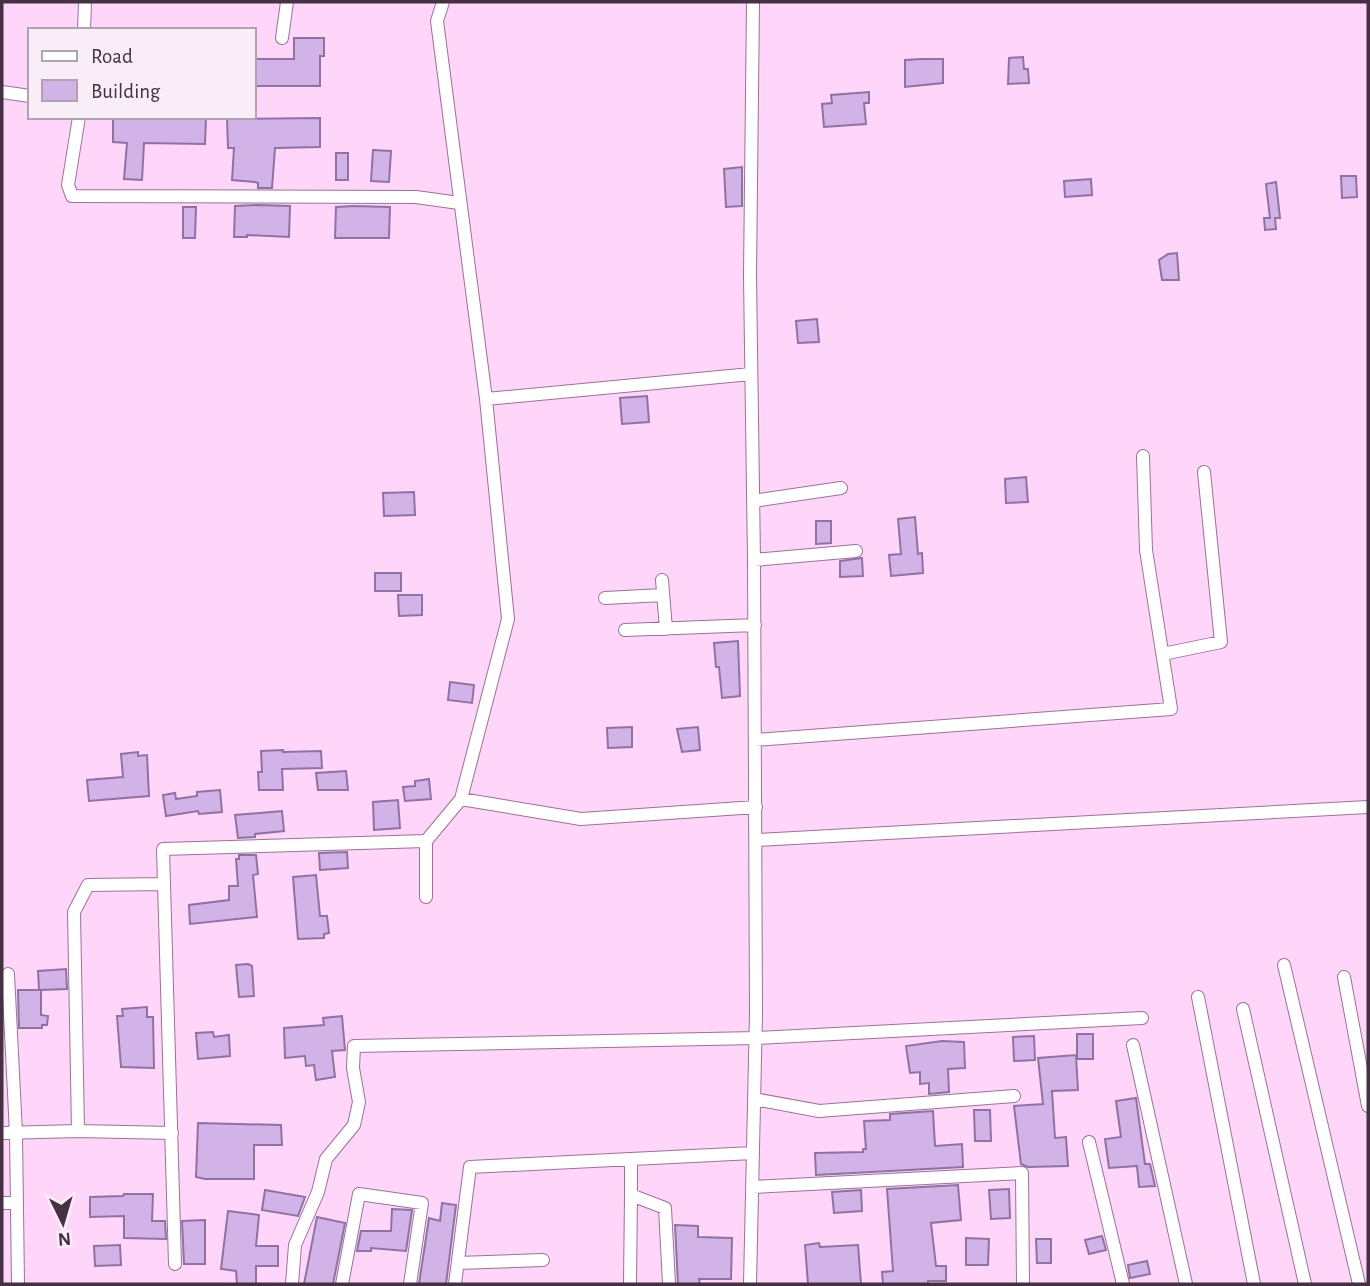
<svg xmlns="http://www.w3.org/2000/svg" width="1370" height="1286" font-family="'Alegreya Sans',sans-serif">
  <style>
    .building { fill: #d2b3e8; stroke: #8f72a4; stroke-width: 2 }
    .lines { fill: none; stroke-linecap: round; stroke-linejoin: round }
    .minor-casing { stroke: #9d7098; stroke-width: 14 }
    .minor { stroke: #fff; stroke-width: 12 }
  </style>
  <rect width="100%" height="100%" fill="#ffd6f9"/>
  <path class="building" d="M294,38H324V56H320V86H254V59H294Z
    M1023,57L1024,69H1028L1029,83L1008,84L1009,58Z
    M921,59H943V83L905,87V60Z
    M869,92V103H864L866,124L824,127L822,104L832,103L831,95Z
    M113,117H206L205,144L144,143L142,180L124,179L127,143L113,142Z
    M320,118V147L275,148L272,188H258V183L255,182L232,180L234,148H228L227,119Z
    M373,150L391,151L389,182L371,181Z
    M336,153H348V180H336Z
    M742,167V206L726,207L724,169Z
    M1341,176H1356L1357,197L1342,198Z
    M1091,179L1092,195L1065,197L1064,181Z
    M1276,182L1280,218H1275L1276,229L1265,230L1264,218H1270L1266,184Z
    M257,205L290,206L289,237L247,235V237H234L235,206Z
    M353,206L390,207L389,238H335L336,207Z
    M183,207H196L195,238H183Z
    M1177,253L1179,280H1162L1159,260L1168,254Z
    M817,319L819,342L798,343L796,321Z
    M647,396L649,422L622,424L620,398Z
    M1026,477L1028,502L1006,503L1005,479Z
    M414,492L415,515L384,516L383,493Z
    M915,517L918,554L922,553L923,573L891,576L889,555L901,554L898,519Z
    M816,521H831V543L816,544Z
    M862,558L863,576L840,577V561Z
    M375,573H401V591H375Z
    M398,595H422V615L399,616Z
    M738,641L740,696L722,698L719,667H716L714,643Z
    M450,682L474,685L472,703L448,700Z
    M632,727V747L608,748L607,728Z
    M698,727L700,750L682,752L677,729Z
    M283,750V752L321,751L322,768L282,769L283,790H259L258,772H262L261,751Z
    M138,752V756L147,755L149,796L89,801L87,780L123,777L121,754Z
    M346,771L348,790H318L316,773Z
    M429,779L431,799L405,801L403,787L415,786V781Z
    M220,790L222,812L199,814L198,811L166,816L163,795L175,793L176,799L197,796V792Z
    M398,800L400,828L374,830L373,802Z
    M282,811L284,831L255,834V837L238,838L235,815Z
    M347,852L348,868L320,870L319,853Z
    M239,855H256L258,874L253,875L257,917L190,924L189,905L229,900V886H238L236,859H239Z
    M316,875L320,916H327L329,933L324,934V938L298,939L293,877Z
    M248,964L252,966L254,996L239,997L236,965Z
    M66,969L67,989L41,990V1015L48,1016L47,1025H42V1028H19L18,990H39L38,971Z
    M147,1007V1017H153L154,1068L121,1067L117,1016H123L122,1009Z
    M342,1016L345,1050L332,1051L335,1077L316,1080L314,1065L306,1066L305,1056L285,1058L284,1028L324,1025L323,1018Z
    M213,1032L214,1037L229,1035L230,1056L198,1059L196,1033Z
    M1077,1034H1093V1059H1077Z
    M1034,1036L1035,1060L1014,1061L1013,1037Z
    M942,1041L964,1042L965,1068L948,1069L949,1092L929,1094V1083L920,1084V1072L910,1073L906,1046Z
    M1076,1055L1078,1090L1052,1091L1055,1138L1066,1137L1068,1166L1028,1167L1021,1164L1014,1106L1043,1104L1038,1058Z
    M1136,1098L1145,1164H1150L1155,1186L1139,1187L1137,1166L1109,1168L1105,1139L1121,1137L1116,1101Z
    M974,1110H990L991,1141H975Z
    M933,1111L935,1146L962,1144L963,1167L816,1175L815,1153L863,1152V1149H866L864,1121L890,1120V1114Z
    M198,1123L281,1125L282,1145H254V1179H205L196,1177Z
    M958,1185L961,1220L931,1223L936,1266H946V1281H928V1284H883L882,1272L893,1271L887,1189Z
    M1009,1189L1010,1218L991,1219L989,1190Z
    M265,1190L305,1197L298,1216L262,1210Z
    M861,1190L862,1211L834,1213L832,1192Z
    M124,1194H153L152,1221H165L166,1239L124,1238V1216L90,1217V1197L123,1196Z
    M442,1203L456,1205L446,1284H419L429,1218L440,1221Z
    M392,1209L412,1210L406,1251L371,1248V1251H357L361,1231H391Z
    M228,1211L259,1215L256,1246H278V1266H256V1284H237L236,1271L221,1269Z
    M317,1217L345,1223L333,1284H304Z
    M205,1220V1264H184L182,1221Z
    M675,1225L698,1226V1237L732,1238L731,1279H699L700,1284H678Z
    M1102,1236L1106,1250L1089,1254L1085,1240Z
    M966,1238L989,1239L988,1265H966Z
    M1036,1239H1051V1263H1037Z
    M819,1243L820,1247L858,1245L861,1284H808L805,1245Z
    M120,1245L121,1265L95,1266L94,1246Z
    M1147,1261L1150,1274L1130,1278L1128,1265Z"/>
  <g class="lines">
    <g class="minor-casing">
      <path id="minor" d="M443,2L437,21L486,399
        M84,30L85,2
        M282,38L287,2
        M2,92L30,96
        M79,117L68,185L72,196L416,197L459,203
        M753,501L841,488
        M754,560L856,551
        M662,580L666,629
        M605,598L663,595
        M625,630L755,625
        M1163,654L1221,642L1204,472
        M755,740L1171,709L1146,550L1143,456
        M461,799L581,819L756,807
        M756,840L1368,807
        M426,897V841L461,799L508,619L486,399L751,374
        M1284,965L1359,1284
        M8,974L16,1133L18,1284
        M1344,977L1368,1106
        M1198,997L1254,1284
        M1243,1009L1305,1284
        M1133,1045L1186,1284
        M754,1099L819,1111L1014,1096
        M78,1131L74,912L88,885L164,884
        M2,1133L78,1131L172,1133
        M1089,1142L1123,1284
        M631,1159V1195L665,1208L669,1284
        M752,1187L1022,1173L1023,1284
        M2,1203H17
        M458,1263L543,1260
        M175,1264L163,849L426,841
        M292,1284L295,1245L318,1192L326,1159L354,1125L359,1102L353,1068L354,1046L756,1038L1142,1018
        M342,1284L359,1194L422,1203L410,1284
        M455,1284L470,1167L753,1153
        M630,1284L631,1195
        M750,1284L756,1014L754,560L750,276L753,2"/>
    </g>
    <use href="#minor" class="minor"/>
  </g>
  <rect width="1370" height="1286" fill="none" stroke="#453142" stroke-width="7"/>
  <rect x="28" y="28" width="228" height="91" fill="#f9eef7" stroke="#b1a2af" stroke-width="2"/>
  <rect x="42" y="51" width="35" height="10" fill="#ffffff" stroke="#b1a2af" stroke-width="2"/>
  <text x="91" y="63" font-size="21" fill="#453142">Road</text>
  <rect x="42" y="80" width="35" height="21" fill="#d2b3e8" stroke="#b1a2af" stroke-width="2"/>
  <text x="91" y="98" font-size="21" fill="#453142">Building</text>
  <g transform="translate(63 1223) rotate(175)" stroke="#f9eef7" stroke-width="5" paint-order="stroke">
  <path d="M0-5L12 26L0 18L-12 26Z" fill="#453142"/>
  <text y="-10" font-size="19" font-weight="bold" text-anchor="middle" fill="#453142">N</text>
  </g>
</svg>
